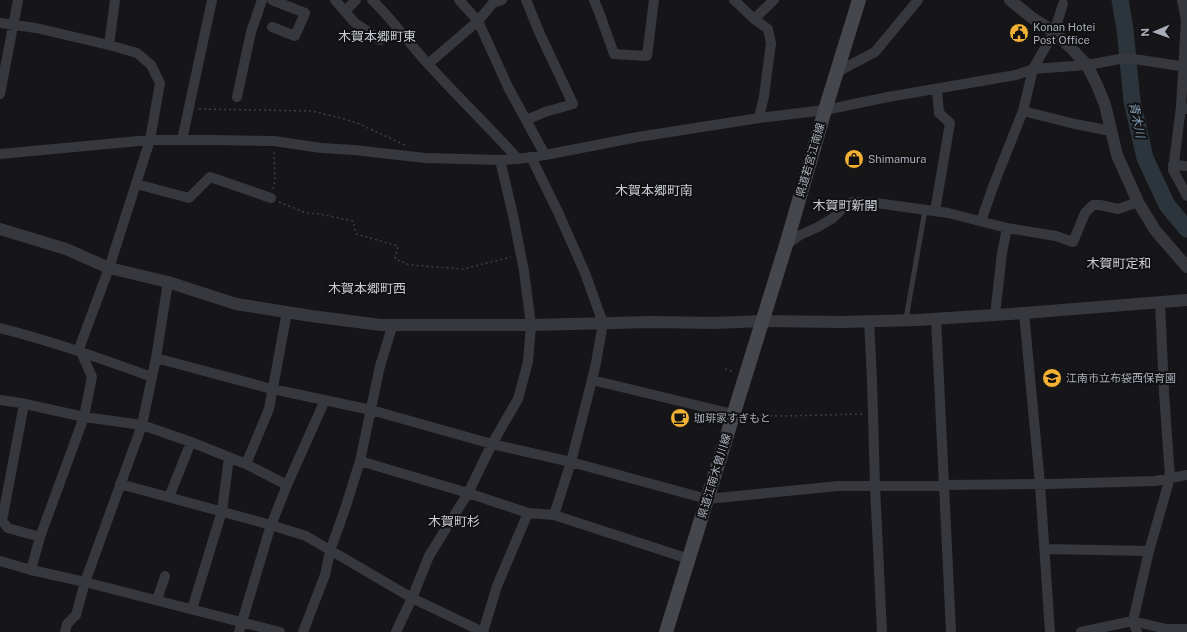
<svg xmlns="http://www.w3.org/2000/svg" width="1187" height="632" font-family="'Public Sans','Noto Sans JP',sans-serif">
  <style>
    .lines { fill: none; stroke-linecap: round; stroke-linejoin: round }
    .river { stroke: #2c353c; stroke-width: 17 }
    .path { stroke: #3d3f44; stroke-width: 1.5; stroke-dasharray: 2 3; stroke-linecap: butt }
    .service { stroke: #37383d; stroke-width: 5 }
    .minor { stroke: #37383d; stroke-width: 10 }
    .tertiary { stroke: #37383d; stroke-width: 12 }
    .secondary { stroke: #45474d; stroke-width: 14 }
    .labels { text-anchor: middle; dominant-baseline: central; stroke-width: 4; stroke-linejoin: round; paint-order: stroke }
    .poi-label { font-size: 11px; fill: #a8adb8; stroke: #111113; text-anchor: start }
    .street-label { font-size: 11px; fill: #a8adb8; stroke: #111113 }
    .water-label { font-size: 12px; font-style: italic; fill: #7f9bb3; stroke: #111113 }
    .quarter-label { font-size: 13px; fill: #c9ccd4; stroke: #111113 }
  </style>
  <rect width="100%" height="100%" fill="#161618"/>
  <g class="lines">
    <path class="river" d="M1120,0L1125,29L1132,101L1145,158L1167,205L1187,229"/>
    <path class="path" d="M199,109L312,111L337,117L357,123L407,146
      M273,189L275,181L274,151
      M279,202L306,213L320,214L353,221L356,234L398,246L395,259L410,265L463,269L511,257
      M725,369L734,372
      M745,415L782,416L863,414"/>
    <path class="service" d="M906,319L925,210"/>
    <path class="minor" d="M272,0L305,13L295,36L272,27
      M335,0L355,23L380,40
      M372,0C392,19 409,43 428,64C457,96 489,127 518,159
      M459,0L478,21L508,87L545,155
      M526,0L540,34L573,104L545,112L526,120
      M594,0L599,12L614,54L647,56L654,0
      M734,0L754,19L774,0
      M1182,0L1186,20L1181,107L1187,109
      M345,11L356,0
      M754,19L768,29L771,43L764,96L759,118
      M0,23L36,28L109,45L137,53L151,65L160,83L150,140L109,268L80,346L81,352L92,377L84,417L40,537L31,570
      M109,45L115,0
      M428,64L478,21L493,3L502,0
      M837,72L875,52L918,0
      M0,94L18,0
      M237,97L251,32L262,0
      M1181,107L1173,170L1187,196
      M1023,111L1075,124L1111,131
      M182,140L212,0
      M0,154L150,140H210L274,141L321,148L354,150L425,158L500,160L518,159L545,155L638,137L759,118L825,110L888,97L1016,75L1033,69L1087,65L1120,59H1134L1187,67
      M531,157L558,212L585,273L603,323L596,363L592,380L571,462L554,515
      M1173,165L1187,166
      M136,184L189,198L210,177L271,198
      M935,211L950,123L939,113L937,89
      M981,221L994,184L1023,111L1033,69L1054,32L1063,4
      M786,245L800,235L818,227L833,218L843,208L852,202L876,203L948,213L1007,228L1056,236L1073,242L1085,213L1093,205H1100L1118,209L1138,202
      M1024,313L1040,484L1050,632
      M995,315L1002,253L1007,228
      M936,318L951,632
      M869,321L872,380L875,486L882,632
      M0,328C52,341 102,359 152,377
      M156,358L168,282
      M592,380L733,414
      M0,400L21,403L84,417L142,425L191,442L246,464L287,485
      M24,404L2,521L8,528L40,537
      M360,461L468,493L528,513L554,515L689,559
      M246,464L269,409L287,312
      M120,484L271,525L306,536L412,598L483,632
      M169,497L191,442
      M1045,549L1149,551
      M0,561L31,570L85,582L280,632
      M157,600L165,576
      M192,609L222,511L229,457
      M65,632L67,624L76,615L85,582L142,425L156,358L268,388L371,410L492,444L571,462L707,499L839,486L1049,484L1155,481L1187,475
      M239,632L270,528L287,485L325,400
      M303,632L325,575L330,551L346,506L360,461L380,366L393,324
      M396,632L412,598L429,556L468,493L492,444L518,399L528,362L531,325L524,271L513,215L500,160
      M483,632L497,586L528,513
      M1081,632L1133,621L1166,629H1187
      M1137,632L1133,621L1149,551L1170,478L1164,392L1160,302"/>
    <path class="tertiary" d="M1010,0L1031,17L1054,32L1070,47L1087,65L1097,85L1105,105L1117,155L1138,202L1155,230L1187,267
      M0,229L66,249L109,268L168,282L236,304L311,316L381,325H531L652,322L715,323L762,321L842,322L917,320L1024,313L1187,300"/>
    <path class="secondary" d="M666,632L786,245L825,110L859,0"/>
  </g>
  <defs>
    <g id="civic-disc" transform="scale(1)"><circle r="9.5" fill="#f2b134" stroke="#111113"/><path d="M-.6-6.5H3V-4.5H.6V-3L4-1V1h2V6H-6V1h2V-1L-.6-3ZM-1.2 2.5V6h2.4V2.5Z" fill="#111"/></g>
    <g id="shop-disc" transform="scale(1)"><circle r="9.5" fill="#f2b134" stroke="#111113"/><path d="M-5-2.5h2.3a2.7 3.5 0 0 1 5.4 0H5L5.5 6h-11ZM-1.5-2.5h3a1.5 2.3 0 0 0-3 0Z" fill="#111"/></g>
    <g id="school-disc" transform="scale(1)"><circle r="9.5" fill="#f2b134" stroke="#111113"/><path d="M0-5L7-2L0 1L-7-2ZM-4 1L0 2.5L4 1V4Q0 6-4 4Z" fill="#111"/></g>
    <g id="cafe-disc" transform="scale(1)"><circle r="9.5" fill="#f2b134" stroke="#111113"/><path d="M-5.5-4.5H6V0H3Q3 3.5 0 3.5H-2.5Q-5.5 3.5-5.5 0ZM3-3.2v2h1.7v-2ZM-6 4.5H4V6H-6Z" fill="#111"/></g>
  </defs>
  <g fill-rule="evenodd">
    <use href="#civic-disc" x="1019" y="33"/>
    <use href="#shop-disc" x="854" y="159"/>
    <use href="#school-disc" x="1052" y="378"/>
    <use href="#cafe-disc" x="680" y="418"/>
  </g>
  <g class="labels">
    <g class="poi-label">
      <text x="1033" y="27">Konan Hotei<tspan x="1033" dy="13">Post Office</tspan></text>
      <text x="868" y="159">Shimamura</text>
      <text x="1066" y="378">江南市立布袋西保育園</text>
      <text x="694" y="418">珈琲家すぎもと</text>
    </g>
    <g class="street-label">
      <text transform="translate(810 160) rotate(-74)">県道若宮江南線</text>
      <text transform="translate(714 476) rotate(-73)">県道江南木曽川線</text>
    </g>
    <g class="water-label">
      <text transform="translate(1137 120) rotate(78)">青木川</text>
    </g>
    <g class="quarter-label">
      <text x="377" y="36">木賀本郷町東</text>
      <text x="654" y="190">木賀本郷町南</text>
      <text x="845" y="205">木賀町新開</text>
      <text x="1119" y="263">木賀町定和</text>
      <text x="367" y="288">木賀本郷町西</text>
      <text x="454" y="521">木賀町杉</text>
    </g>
  </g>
  <g transform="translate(1155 32) rotate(268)" stroke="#111113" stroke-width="3" paint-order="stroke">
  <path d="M0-3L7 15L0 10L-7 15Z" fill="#a8adb8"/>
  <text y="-6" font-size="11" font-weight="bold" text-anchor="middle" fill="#a8adb8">N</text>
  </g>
</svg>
